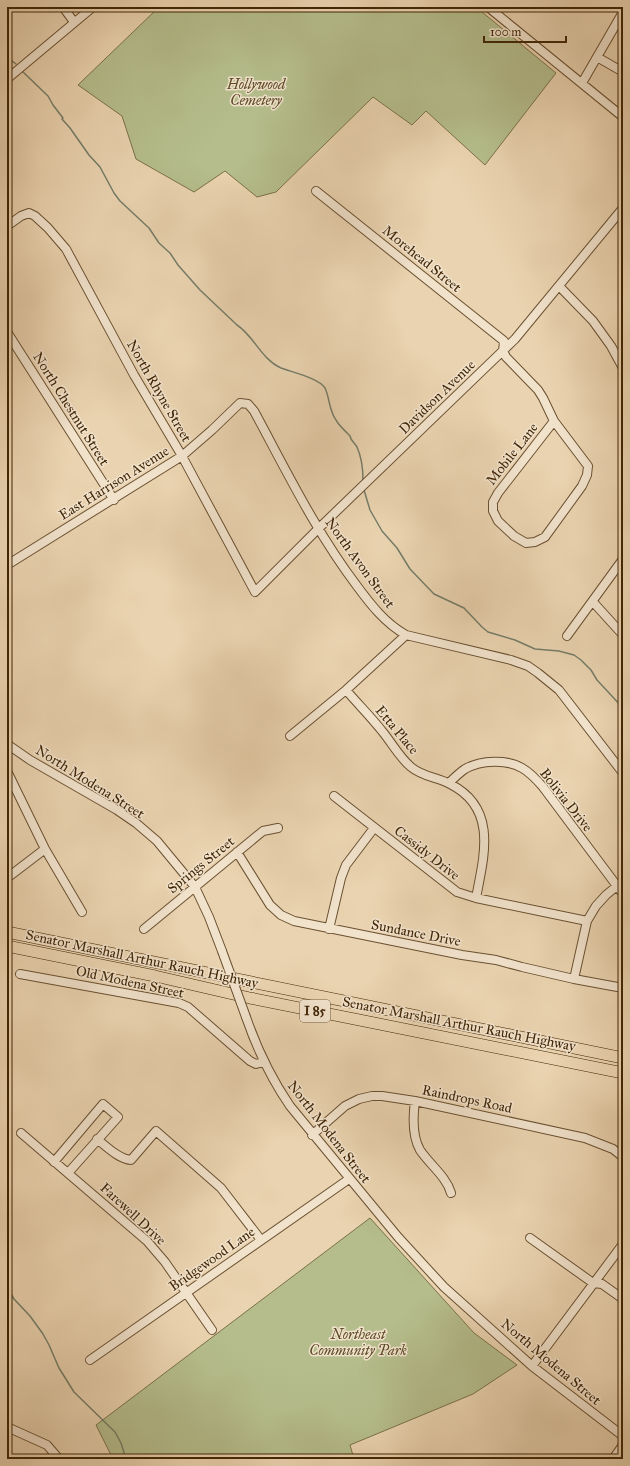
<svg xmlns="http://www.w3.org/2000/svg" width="630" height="1466" font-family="'IM FELL Great Primer',serif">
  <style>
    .green { fill: #b5bd8c; stroke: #7a7148 }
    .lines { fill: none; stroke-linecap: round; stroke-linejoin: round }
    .stream { stroke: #757d69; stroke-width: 1.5 }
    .minor-casing { stroke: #6a5030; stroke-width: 10 }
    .highway-casing { stroke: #402505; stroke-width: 12 }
    .minor { stroke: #f1e2cc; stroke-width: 8 }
    .highway { stroke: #ead3b0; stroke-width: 11 }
    .minor-bridge-casing { stroke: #6a5030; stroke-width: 10; stroke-linecap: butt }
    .minor-bridge { stroke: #f1e2cc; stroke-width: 8 }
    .labels { text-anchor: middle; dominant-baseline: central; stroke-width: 3; stroke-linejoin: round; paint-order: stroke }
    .shield { fill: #f1e2cc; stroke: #755e41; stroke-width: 1 }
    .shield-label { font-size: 13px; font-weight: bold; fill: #402505 }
    .park-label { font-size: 14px; font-style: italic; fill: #5d4b27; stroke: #f1e2cc }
    .street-label { font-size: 14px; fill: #402505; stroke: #f1e2cc }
  </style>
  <rect width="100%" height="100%" fill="#ead3b0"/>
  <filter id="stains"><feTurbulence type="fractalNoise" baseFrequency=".005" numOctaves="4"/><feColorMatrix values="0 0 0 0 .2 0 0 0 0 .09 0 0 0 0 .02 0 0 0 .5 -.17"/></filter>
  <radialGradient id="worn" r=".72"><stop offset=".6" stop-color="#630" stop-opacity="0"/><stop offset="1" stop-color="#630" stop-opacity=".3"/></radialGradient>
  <path class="green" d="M159,7H476L556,73L485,165L426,111L412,125L373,97L276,192L257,197L225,171L194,192L136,159L122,116L78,85Z
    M370,1218L474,1333L517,1365L473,1394L350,1445L354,1459H112V1457L96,1425Z"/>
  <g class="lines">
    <path class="stream" d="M7,57L16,64
      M22,71L48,96L53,105L63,118L62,119L70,128L89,155L100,167L114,193L120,201L149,228L159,243L170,253L178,265L200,290L237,325C254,336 261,359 281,368C291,372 319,378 325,388C328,394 329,403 331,409C334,421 342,428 350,436C351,441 354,442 357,447C361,456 363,470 363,480
      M364,490L370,510L382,531L397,548L410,569L434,594L464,608L482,627L488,632L515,640L535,649L559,651L574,655L581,660L591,670L597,680L623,708
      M7,1287L14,1299L30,1316L43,1334L49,1345L59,1368L74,1392L115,1432L121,1443L126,1459"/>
    <g class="minor-casing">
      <path id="minor" d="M63,7L74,22
        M488,7L623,117
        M597,57L623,72
        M7,79L93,7
        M582,83L623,12
        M316,191L504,341L503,351L506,357L538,390L543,398L554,421
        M7,226L21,216L29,213L35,216L48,228L66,249L134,375L182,456L255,592L318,529L515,339L623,208
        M559,286L593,321L611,346L623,368
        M7,332L114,500
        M554,421L588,466L587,475L582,486L545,537L535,542L526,543L514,536L498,521L493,511V502L498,493Z
        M7,565L182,456L212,430L240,403L248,404L254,411C286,470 316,532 357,586C371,605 385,623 406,635L511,660L528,666L538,673L559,690L623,773
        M593,602L623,635
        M567,636L623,559
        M346,690C358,704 371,717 382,731C392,743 399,757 411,767C423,777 437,777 450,784C498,808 484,856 476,898
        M290,736L346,690L406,635
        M7,744L30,760L117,810L136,823L157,841L195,887L209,917L222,951
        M7,771L45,849L82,912
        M449,783C454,778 459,773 465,769C481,760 507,759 522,768C531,773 537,780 543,787L623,894
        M334,796L457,892L476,898L587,921
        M237,852L270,905L281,915L294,921L462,955L496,960L522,967L574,979L623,988
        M7,878L45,849
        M144,929L263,831L278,828
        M329,929L341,878L346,865L374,828
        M20,974L179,1003L188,1007L250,1061L256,1064L263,1062
        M574,979L587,921L596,906L606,895L617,886
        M246,1017C257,1049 271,1078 290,1106L398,1237L444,1287L532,1366L623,1436
        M415,1101C413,1116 412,1136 420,1150C430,1165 446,1176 451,1193
        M21,1133L147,1241L165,1262L212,1330
        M312,1135L345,1106L359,1099L372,1096H382L415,1101L585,1138L613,1149L623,1157
        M97,1139C107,1147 119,1159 131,1160L156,1131L221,1188L261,1240
        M54,1162L103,1104L118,1117L68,1173
        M530,1238L593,1283L602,1284L623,1299
        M90,1360L349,1179
        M532,1366L623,1244
        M7,1427L47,1445L59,1459
        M613,1459L623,1445"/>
    </g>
    <g class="highway-casing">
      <path id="highway" d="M7,932L623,1058
        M7,946L155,976L250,998L623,1073"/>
    </g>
    <use href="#minor" class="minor"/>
    <use href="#highway" class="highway"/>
    <g class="minor-bridge-casing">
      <path id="minor-bridge" d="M222,951L246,1017"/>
    </g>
    <use href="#minor-bridge" class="minor-bridge"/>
  </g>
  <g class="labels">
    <rect class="shield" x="300" y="1000" width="30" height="22" rx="3"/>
    <g class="shield-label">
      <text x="315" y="1011">I 85</text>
    </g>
    <g class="park-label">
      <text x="256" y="84">Hollywood<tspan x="256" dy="16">Cemetery</tspan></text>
      <text x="358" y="1334">Northeast<tspan x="358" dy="16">Community Park</tspan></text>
    </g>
    <g class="street-label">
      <text transform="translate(422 259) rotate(39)">Morehead Street</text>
      <text transform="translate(159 391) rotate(60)">North Rhyne Street</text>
      <text transform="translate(437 397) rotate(-44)">Davidson Avenue</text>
      <text transform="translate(71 409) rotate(58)">North Chestnut Street</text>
      <text transform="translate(512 454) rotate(-52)">Mobile Lane</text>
      <text transform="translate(114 483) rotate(-32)">East Harrison Avenue</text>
      <text transform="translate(360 563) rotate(54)">North Avon Street</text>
      <text transform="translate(397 730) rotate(50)">Etta Place</text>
      <text transform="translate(90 782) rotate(32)">North Modena Street</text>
      <text transform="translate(566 800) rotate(52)">Bolivia Drive</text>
      <text transform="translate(427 853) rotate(38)">Cassidy Drive</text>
      <text transform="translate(201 865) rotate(-39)">Springs Street</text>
      <text transform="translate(416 933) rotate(11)">Sundance Drive</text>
      <text transform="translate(142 959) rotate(12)">Senator Marshall Arthur Rauch Highway</text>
      <text transform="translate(130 982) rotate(12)">Old Modena Street</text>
      <text transform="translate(459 1024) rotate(11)">Senator Marshall Arthur Rauch Highway</text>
      <text transform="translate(467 1099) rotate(12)">Raindrops Road</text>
      <text transform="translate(329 1132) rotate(52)">North Modena Street</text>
      <text transform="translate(133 1214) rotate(43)">Farewell Drive</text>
      <text transform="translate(212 1259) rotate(-35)">Bridgewood Lane</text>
      <text transform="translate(551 1362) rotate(40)">North Modena Street</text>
    </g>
  </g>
  <rect width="630" height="1466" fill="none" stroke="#ead3b0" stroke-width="24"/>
  <rect x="8" y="8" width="614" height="1450" fill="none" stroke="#402505" stroke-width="2"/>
  <rect x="12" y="12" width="606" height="1442" fill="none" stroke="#402505"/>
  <path d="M484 36v6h82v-6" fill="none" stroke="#402505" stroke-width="2"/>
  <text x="490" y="36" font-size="12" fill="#402505" stroke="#f1e2cc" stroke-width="3" paint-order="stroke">100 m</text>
  <rect width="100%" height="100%" filter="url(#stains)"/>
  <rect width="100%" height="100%" fill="url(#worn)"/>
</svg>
